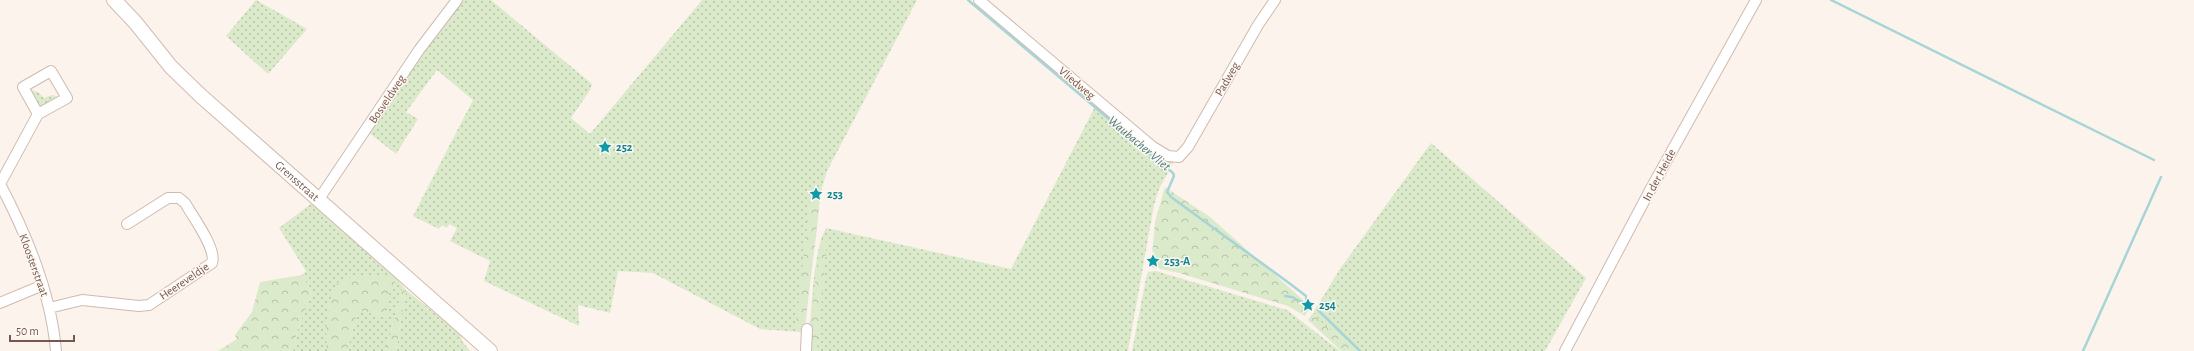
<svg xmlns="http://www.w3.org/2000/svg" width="2194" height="351" font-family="'Alegreya Sans',sans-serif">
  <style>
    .grass { fill: url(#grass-dots) }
    .forest { fill: url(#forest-crowns) }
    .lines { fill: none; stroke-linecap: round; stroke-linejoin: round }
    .stream { stroke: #a7d5d7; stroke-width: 2.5 }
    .minor-casing { stroke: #cebab1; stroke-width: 12 }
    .secondary-casing { stroke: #d4bcb1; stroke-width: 16 }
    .minor { stroke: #fff; stroke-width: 10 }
    .secondary { stroke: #fff; stroke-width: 14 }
    .labels { text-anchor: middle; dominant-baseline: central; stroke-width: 3; stroke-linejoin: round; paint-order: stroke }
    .street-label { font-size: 12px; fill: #77584f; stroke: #fef8f2 }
    .culture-label { font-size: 12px; font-weight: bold; fill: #0d838f; stroke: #fef8f2; text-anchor: start }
    .water-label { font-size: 13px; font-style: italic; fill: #42787a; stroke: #fef8f2 }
  </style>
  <defs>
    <pattern id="grass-dots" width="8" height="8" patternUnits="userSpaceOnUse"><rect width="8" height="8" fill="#dbeaca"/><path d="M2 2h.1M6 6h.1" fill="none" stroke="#b6c0a6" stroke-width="1.8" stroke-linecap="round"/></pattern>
    <pattern id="forest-crowns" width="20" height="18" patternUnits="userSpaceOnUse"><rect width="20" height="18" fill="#dbeaca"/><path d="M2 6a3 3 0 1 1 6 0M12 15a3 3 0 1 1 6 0" fill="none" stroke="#b6c0a6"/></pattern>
  </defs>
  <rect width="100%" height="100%" fill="#fcf3ec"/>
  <path class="grass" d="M256,0L307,29L268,74L226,36Z
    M460,0H491L592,84L590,90L571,118L590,134L702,0H917L827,171L820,195L816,237L802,332L760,329L653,273L618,271L610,313L578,305L579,326L484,281L490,261L450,241L457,228L449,224L447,228L442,225L439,229L413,216L473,100L437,70L406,112L418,119L396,154L367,131Z
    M31,90L38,92L44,98L52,95L58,97L42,107H40Z
    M1097,103L1175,160L1159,189L1154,205L1128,351H809C811,319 812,254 826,228L1011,269Z
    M1431,143L1586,278L1545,351H1361L1325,326L1313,313L1340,269Z
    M312,203L395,277L403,286L386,351H347L358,310L387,317V296L395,287V277L345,278L327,327V351H293L298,328L312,293L302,275L306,271L279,228Z
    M1156,271L1287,310L1340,351H1132L1146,278L1148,272Z
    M406,290L461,334L462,341L470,351H396Z"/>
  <path class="forest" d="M1165,187L1210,217L1310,306L1305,316L1288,306L1179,273L1151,267L1155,222Z
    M813,197L820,198L805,328L802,332L795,331L810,199Z
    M821,238L826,239L827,243L817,351H809L812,307Z
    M302,275L312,293L298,328L293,351H218L237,339L235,335L252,312L260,282Z
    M387,276L395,277V287L387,296V317L358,310L347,351H327C325,330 326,299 339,281L345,278Z
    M403,286L406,290L396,351H386Z
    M1313,313L1325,326L1361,351H1341L1339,349L1308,320Z"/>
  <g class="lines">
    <path class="stream" d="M968,0L1173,173L1174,176L1167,192L1171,197L1289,283L1306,296L1307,305
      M1831,0L2154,160
      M1285,296L1292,297L1307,305
      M1319,311L1360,351
      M2083,351L2161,177"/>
    <g class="minor-casing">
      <path id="minor" d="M979,0L1153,147L1168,156L1179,157L1188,147L1258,25L1275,0
        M0,184L38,114L23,87L51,71L67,98L38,114
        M0,184C27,235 51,292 56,351
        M319,199L419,50L457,0
        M0,303L43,285
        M49,308L82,300L139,306L149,305L212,263C217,249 193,217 185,203L179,198H168L127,224
        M806,351L807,329
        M1565,351L1649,192L1756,0"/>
    </g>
    <g class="secondary-casing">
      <g id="secondary">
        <path id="s1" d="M114,0L135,22L171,67L201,96L490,351"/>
      </g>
    </g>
    <use href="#minor" class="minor"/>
    <use href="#secondary" class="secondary"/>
  </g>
  <defs>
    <g id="sight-bare" transform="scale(1.08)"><path d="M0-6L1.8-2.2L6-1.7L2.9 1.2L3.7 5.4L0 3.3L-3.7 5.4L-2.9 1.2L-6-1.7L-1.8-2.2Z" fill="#0f9aa8" stroke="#fef8f2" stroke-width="2.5" paint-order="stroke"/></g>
  </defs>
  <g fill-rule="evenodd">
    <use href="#sight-bare" x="605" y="147"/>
    <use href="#sight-bare" x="816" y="194"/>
    <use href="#sight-bare" x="1153" y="261"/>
    <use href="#sight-bare" x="1308" y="305"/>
  </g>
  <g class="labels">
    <g class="street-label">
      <text transform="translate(1227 79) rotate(-60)">Padweg</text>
      <text transform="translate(1077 83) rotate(40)">Vliedweg</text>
      <text transform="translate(387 99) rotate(-56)">Bosveldweg</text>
      <text transform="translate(1659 175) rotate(-62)">In der Heide</text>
      <text stroke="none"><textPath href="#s1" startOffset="258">Grensstraat</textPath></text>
      <text transform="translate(34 265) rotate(70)">Kloosterstraat</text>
      <text transform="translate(184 281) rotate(-34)">Heereveldje</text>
    </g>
    <g class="culture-label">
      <text x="616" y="147">252</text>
      <text x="827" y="194">253</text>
      <text x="1164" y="261">253-A</text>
      <text x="1319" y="305">254</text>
    </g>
    <g class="water-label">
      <text transform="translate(1139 144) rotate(40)">Waubacher Vliet</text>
    </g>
  </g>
  <path d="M10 335v6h64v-6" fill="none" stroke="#77584f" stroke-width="2"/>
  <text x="16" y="335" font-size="12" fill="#77584f" stroke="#fef8f2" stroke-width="3" paint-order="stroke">50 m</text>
</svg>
